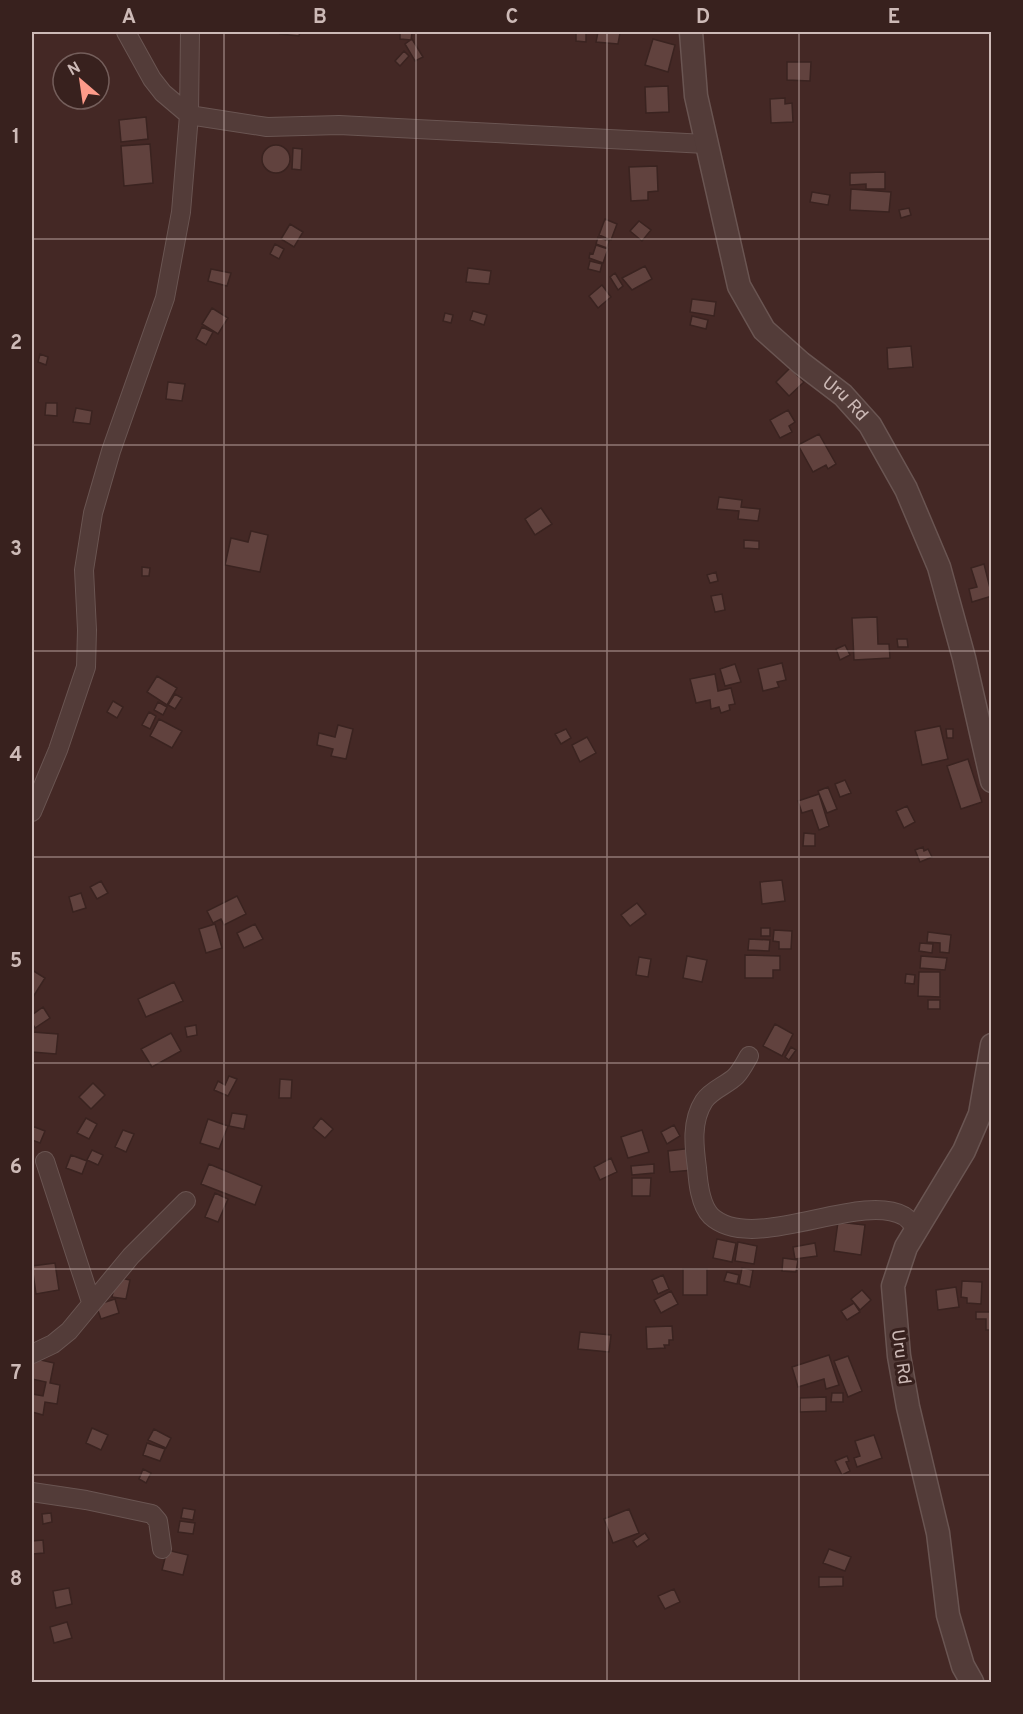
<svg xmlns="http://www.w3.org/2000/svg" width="1023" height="1714" font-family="Overpass,sans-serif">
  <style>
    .building { fill: #61423e; stroke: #3a2320; stroke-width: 1.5 }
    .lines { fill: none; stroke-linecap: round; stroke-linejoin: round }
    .minor-casing { stroke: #6a5552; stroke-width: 20 }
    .tertiary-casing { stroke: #6a5552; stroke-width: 25 }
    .minor { stroke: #533c39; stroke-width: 18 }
    .tertiary { stroke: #533c39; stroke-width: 22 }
    .grid { fill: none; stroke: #cdbab7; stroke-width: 1.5; stroke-opacity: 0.55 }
    .labels { text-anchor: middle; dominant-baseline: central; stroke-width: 6; stroke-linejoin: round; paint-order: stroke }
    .street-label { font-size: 18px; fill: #cdbab7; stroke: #38211e }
    .neatline { fill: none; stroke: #cdbab7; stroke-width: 2 }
    .grid-label { font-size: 20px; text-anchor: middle; font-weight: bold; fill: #cdbab7 }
  </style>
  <rect width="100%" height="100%" fill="#442825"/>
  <path class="building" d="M280,32H300L299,36L280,34Z
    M400,32H412L411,40L400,39Z
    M576,32H586V42L576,41Z
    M598,32L620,33L618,44L596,42Z
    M412,39L423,57L415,61L405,44Z
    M653,39L675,45L668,72L645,65Z
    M404,51L409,56L400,66L395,61Z
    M787,62H811L810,81L787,80Z
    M668,86L669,112L646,113L645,87Z
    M785,98V104L792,103L793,122L771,123L770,99Z
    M146,117L148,139L121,142L119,120Z
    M150,144L153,183L124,186L121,146Z
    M262 159a14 14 0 1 1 28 0a14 14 0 1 1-28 0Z
    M293,148L302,149L301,170L292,169Z
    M657,166L658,191L648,192V200L631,201L629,167Z
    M885,172V189H866V184L850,185V173Z
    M851,189L891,192L889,212L850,210Z
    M812,192L830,195L828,205L810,202Z
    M909,208L911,215L901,218L899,210Z
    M605,219L617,224L611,240L599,235Z
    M639,221L651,230L642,241L630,231Z
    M290,224L303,232L294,247L281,239Z
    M598,237L609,241L607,248L596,244Z
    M275,244L284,249L279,259L270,254Z
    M596,245L608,249L603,263L589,258L590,253L593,254Z
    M590,261L602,264L600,272L588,269Z
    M645,266L652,279L632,290L622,278Z
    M468,268L491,271L489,284L466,282Z
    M211,269L231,273L227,286L208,281Z
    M615,273L623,286L618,290L610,277Z
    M602,285L611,297L598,308L589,296Z
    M692,299L716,302L714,316L690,312Z
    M212,308L228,318L218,334L202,324Z
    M473,311L487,315L484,325L470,320Z
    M445,313L453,315L451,323L443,321Z
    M692,316L708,320L706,329L690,325Z
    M202,327L213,332L206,345L196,339Z
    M911,346L913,367L888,369L887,348Z
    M40,354L48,357L46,365L38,362Z
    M790,368L804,382L789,396L776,382Z
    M168,382L185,384L182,401L166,399Z
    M46,403H57V416L45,415Z
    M76,408L92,411L90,424L73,422Z
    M788,410L795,422L789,426L792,432L780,438L770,420Z
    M819,434L836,464L828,469L826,465L813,472L798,445Z
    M719,497L742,500L741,507L760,509L758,521L738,519L739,511L717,509Z
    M541,508L552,524L535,535L525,519Z
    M251,531L268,535L260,572L225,565L231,538L248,542Z
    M744,540L759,541V549L744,548Z
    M984,564L992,596L972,602L969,589L977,587L971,568Z
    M142,567L150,568L149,576H142Z
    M716,572L718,581L710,583L707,575Z
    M722,594L725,610L715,612L711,596Z
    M877,617L878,644H889L890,658L854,660L852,618Z
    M897,639H907L908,647H898Z
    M845,645L850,655L840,660L836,649Z
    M782,663L786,680L777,682L779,687L763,691L758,669Z
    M735,664L741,682L725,686L720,669Z
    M715,674L718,691L731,688L735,704L729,705L730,710L721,713L719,707L711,709L710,700L696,703L690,679Z
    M157,676L177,688L167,705L147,692Z
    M175,694L182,698L175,709L168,705Z
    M113,701L123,707L117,718L107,712Z
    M158,702L167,707L163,715L154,710Z
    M149,712L156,716L150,729L142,725Z
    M159,719L182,731L172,748L150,736Z
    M338,725L353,729L346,759L331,756L333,749L317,745L319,733L335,737Z
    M940,726L948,759L922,765L915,731Z
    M566,729L571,738L561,744L555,734Z
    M946,729H953V738H947Z
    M587,737L596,753L580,762L572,745Z
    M968,759L982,802L961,809L947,766Z
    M845,780L851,793L840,797L835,784Z
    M828,787L837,809L827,813L818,791Z
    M819,794L829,826L819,830L812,810L802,813L798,801Z
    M907,806L915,822L904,828L896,811Z
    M804,833L815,834V846H803Z
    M923,847L924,851L928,849L932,857L920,862L915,850Z
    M782,880L785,901L762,904L760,882Z
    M101,881L108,893L97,899L90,887Z
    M81,893L86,908L73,912L69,897Z
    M237,896L246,914L224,925L221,919L213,923L207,911Z
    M637,903L646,914L630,926L621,915Z
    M215,924L222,948L206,953L199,929Z
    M255,924L263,939L244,948L237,933Z
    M761,928H770V936H761Z
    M774,930L792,931L791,949H779V942L773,941Z
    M928,932L951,935L949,953L940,952V943L927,942Z
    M749,939L770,940L769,951L748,950Z
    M920,943L933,944L932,953L919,951Z
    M745,955L780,956V970H773V978H745Z
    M687,956L707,960L702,982L683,978Z
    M921,956L947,958L945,970L920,968Z
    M639,957L651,959L648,977L636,975Z
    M32,970L45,978L33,997L32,996Z
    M919,972H940V997L918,996Z
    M906,974L915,975L914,984L905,983Z
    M174,982L183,1001L146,1017L138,999Z
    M928,1000H940V1009H928Z
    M43,1007L50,1018L35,1028L32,1023V1015Z
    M775,1024L793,1034L782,1056L763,1046Z
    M196,1025L197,1035L187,1037L185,1027Z
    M32,1032L58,1034L56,1054L32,1052Z
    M171,1033L181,1051L152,1067L141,1049Z
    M791,1047L796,1050L789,1060L785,1057Z
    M229,1076L237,1079L228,1096L214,1090L218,1081L225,1085Z
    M280,1079L292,1080L291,1098H279Z
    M93,1083L105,1095L91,1109L79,1097Z
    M232,1113L247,1115L244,1129L229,1126Z
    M86,1118L97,1124L89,1139L77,1133Z
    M321,1118L333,1129L325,1138L313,1128Z
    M208,1119L228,1126L219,1149L200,1143Z
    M674,1125L680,1136L667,1144L661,1132Z
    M32,1126L45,1131L40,1143L32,1140Z
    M123,1130L134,1134L126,1152L115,1147Z
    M642,1130L649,1152L628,1158L621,1137Z
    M692,1148L694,1170L670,1172L668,1151Z
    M92,1150L103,1155L98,1165L87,1160Z
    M71,1155L87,1161L82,1174L66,1168Z
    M611,1158L617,1172L600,1180L594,1167Z
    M209,1164L262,1186L255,1205L201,1184Z
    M654,1164V1173L632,1175L631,1166Z
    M632,1178H651L650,1196H632Z
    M215,1193L228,1199L218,1222L205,1217Z
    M838,1222L865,1225L861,1255L834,1251Z
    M717,1239L736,1243L732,1262L713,1258Z
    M738,1242L757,1246L754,1264L735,1261Z
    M815,1243L817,1256L795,1259L793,1247Z
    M783,1258L798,1260L796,1272L782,1271Z
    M55,1263L59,1290L36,1294L32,1266Z
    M742,1268L753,1270L750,1287L739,1284Z
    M683,1269H707V1295H683Z
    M727,1272L739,1275L737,1284L724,1281Z
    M663,1275L669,1289L658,1294L652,1280Z
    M116,1277L130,1280L126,1299L112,1297Z
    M962,1281L982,1282L981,1304L967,1303V1298L961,1297Z
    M956,1287L959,1307L938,1310L936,1290Z
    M862,1290L871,1300L860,1310L851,1299Z
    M671,1291L678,1304L661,1313L654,1300Z
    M115,1299L119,1313L101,1319L96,1305Z
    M854,1303L860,1312L847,1320L841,1311Z
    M976,1312H992V1330H986V1319H976Z
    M672,1326L673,1340H669V1345H664L665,1348L647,1349L646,1327Z
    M580,1332L611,1335L609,1352L578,1349Z
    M829,1355L839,1385L826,1389L824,1379L798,1387L792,1367Z
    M848,1356L862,1391L848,1397L834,1361Z
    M32,1358L54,1363L50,1383L60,1385L57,1404L45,1402L43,1415L32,1412V1394L43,1396L46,1382L32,1379Z
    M832,1393H843V1402H831Z
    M826,1397V1411L800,1412V1398Z
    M92,1428L108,1435L101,1450L86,1443Z
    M154,1429L171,1438L166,1448L148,1440Z
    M874,1435L882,1458L857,1467L854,1458L860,1456L855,1441Z
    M147,1443L165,1449L160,1461L143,1455Z
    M847,1456L849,1461L846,1462L850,1471L842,1475L835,1461Z
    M143,1469L151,1473L146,1483L139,1479Z
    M183,1508L195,1510L193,1520L181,1518Z
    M629,1509L639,1533L613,1543L604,1519Z
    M51,1513L52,1522L43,1524L42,1514Z
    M180,1521L195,1523L193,1534L178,1532Z
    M645,1533L649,1539L637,1547L633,1541Z
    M43,1540L44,1553L32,1554V1541Z
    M829,1549L851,1557L845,1571L823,1563Z
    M167,1550L188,1555L183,1575L162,1570Z
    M819,1577H843V1586L819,1587Z
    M69,1588L72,1604L56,1608L53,1591Z
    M674,1589L680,1602L665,1609L658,1596Z
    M67,1622L72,1638L54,1643L50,1627Z"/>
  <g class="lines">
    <g class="minor-casing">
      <path id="minor" d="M126,32L152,79L163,93L189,115L267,127L339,125L706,144
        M32,812L58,750L86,667L87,630L84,570L93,513L111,451L165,298L181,212L189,115L190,32
        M749,1056C745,1063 741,1071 736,1076C727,1085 711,1090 704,1101C691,1121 694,1146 697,1168C698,1182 700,1205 711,1216C753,1255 859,1191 904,1216C909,1219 913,1225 917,1229
        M45,1161L91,1302
        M32,1354L53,1344L69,1331L131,1256L186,1201
        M32,1492L86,1500L152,1514L158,1521L162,1549"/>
    </g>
    <g class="tertiary-casing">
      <g id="tertiary">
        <path id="s1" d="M691,32L696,96L739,286L764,330L801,363L843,395L870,425L906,489L939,567L964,658L992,781"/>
        <path d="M972,1682L963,1666L948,1615L938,1533L908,1407L899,1356L893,1286L906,1247L964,1151L980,1114L992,1045"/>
      </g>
    </g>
    <use href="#minor" class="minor"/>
    <use href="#tertiary" class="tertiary"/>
  </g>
  <path class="grid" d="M224,32V1682M416,32V1682M607,32V1682M799,32V1682M32,239H992M32,445H992M32,651H992M32,857H992M32,1063H992M32,1269H992M32,1475H992"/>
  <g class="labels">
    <g class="street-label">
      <text stroke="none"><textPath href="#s1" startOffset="416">Uru Rd</textPath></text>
      <text transform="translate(900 1357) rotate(82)">Uru Rd</text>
    </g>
  </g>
  <rect width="1023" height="1714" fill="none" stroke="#38211e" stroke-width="66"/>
  <g transform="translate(81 81) rotate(331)"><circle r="28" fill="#38211e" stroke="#745e5b" stroke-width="1.5"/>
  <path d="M0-4.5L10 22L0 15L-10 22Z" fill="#fe9b8a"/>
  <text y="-9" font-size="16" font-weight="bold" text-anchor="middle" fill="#cdbab7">N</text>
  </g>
  <rect x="33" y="33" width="957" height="1648" class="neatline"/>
  <g class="grid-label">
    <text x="129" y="23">A</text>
    <text x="320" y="23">B</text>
    <text x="512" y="23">C</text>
    <text x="703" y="23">D</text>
    <text x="894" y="23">E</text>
    <text x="16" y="143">1</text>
    <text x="16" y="349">2</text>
    <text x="16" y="555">3</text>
    <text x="16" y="761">4</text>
    <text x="16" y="967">5</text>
    <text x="16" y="1173">6</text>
    <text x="16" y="1379">7</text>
    <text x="16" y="1585">8</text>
  </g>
</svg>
